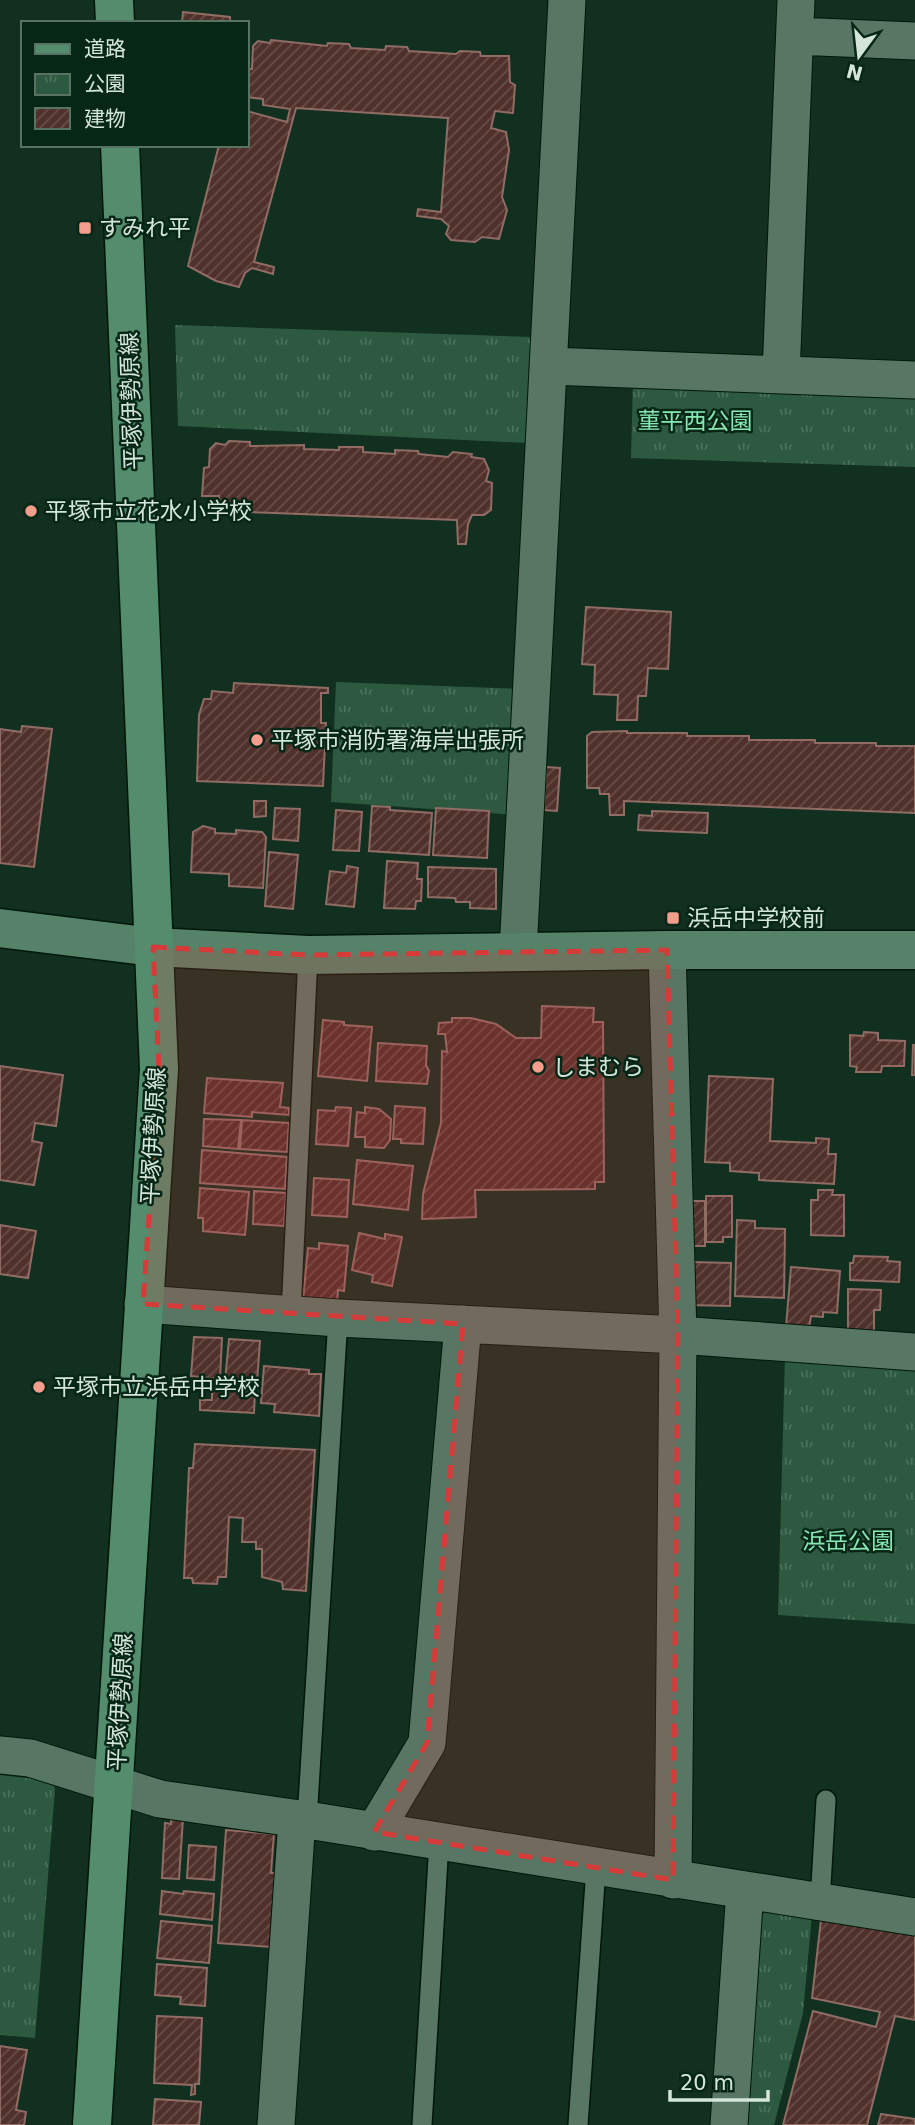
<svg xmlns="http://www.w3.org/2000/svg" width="915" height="2125" font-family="'DejaVu Sans','Noto Sans JP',sans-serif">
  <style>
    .park { fill: url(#park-tufts) }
    .building { fill: url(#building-hatch); stroke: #906c65; stroke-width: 2 }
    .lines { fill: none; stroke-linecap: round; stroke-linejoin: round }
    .lane-casing { stroke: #001709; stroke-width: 22 }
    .street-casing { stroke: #001709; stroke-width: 39 }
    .secondary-casing { stroke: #001709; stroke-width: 41 }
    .primary-casing { stroke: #001709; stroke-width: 41 }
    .lane { stroke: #577764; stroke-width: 19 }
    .street { stroke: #577764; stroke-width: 37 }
    .secondary { stroke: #558268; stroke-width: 38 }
    .primary { stroke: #538d6d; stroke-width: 38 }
    .marked { fill: #d63b3a; fill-opacity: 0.2; stroke: #d63b3a; stroke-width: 5; stroke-dasharray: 14 9; stroke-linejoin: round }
    .poi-dot { fill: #f49d8c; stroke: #062616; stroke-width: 2.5 }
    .labels { text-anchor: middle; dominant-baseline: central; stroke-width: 5; stroke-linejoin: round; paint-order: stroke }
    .poi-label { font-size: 23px; fill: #d4e5da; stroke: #062616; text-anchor: start }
    .street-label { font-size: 23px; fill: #d4e5da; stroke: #062616 }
    .park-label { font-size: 23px; fill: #89e7b3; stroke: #062616 }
  </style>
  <defs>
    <pattern id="park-tufts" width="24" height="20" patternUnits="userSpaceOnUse" patternTransform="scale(1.75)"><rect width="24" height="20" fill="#2d5941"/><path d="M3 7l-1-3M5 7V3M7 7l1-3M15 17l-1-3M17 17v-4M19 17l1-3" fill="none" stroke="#4b715c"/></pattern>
    <pattern id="building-hatch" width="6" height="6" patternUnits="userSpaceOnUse" patternTransform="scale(1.75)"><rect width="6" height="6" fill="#50302a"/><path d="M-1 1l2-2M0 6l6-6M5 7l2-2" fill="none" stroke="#684e48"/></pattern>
  </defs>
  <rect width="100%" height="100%" fill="#113020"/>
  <path class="park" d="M175,325L533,337L528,443L178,426Z
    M633,380L915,391V467L631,458Z
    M336,682L520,689L517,815L331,802Z
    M785,1355L915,1371V1624L778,1615Z
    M0,1775L52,1781L55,1789L35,2038L0,2035Z
    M769,1908L812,1914L803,2013L774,2125H748L760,1917Z"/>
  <path class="building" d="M183,12L230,17V23H182Z
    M271,40L327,46L328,43L349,44L351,48L385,50L386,46L407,47L409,51L456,54L460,51L480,52L481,56H509L510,82L515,85L513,113L495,111L491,128L506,132L509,150L502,197L507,210L499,239L482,237L475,242L451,240L446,234L449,226L441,219L417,216L418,209L441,212L448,118L296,108L254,262L274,267L273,274L252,268L245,273L239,287L216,281L188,266L219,145H247V111L287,122L290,109L263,105V99L247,97V69H252L253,46L258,41L270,43Z
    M229,441L250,442V446L304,445V449L339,450V447H363V452L395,454V450L418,451L419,454L448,457L453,452L472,454L471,457L484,459L489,470L486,481L492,483L491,510L484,515H472L468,524L466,544H458L457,520L220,511L219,496H202L204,468L209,467L210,449L216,443L225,445Z
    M586,607L671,612L668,669L648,668L646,696H638L637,720H617L618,695L594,694L595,665L582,664Z
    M234,683L328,688V693H321V723H326L323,786L197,781L199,715L204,699H211L212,691L233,693Z
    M22,726L52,729L34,867L0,863V729L21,732Z
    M627,731V733H687V736H749V740H815V743H876V746H915V813L624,801V815H610L609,794H600L599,788H587V736L592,732Z
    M546,767L560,768L557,811L544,810Z
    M254,801H266V816L254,817Z
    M372,806L390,807V810L432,813L429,855L369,851Z
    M275,808L300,809L298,841L273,839Z
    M436,808L489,811L487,858L433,855Z
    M336,810L362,812L359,851L333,850Z
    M652,811L708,813L707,833L638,830L639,815L652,816Z
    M203,826L215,829V833L236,834V830L262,832L266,837L263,888L229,886V874L191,872L193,832Z
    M269,852L298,855L293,909L265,906Z
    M387,861L418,863L417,879H422L421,901H416L415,909L384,908Z
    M347,866L358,868L354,907L326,904L330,871L346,873Z
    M428,867L496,869V909L470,908V902H456L455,898L428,897Z
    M542,1006L594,1008L593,1022H603L604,1182H595V1189L475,1190L476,1217L422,1219L423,1194L441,1123L442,1051L447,1052L445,1034H438L439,1023L452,1022V1018H471L496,1024L516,1038H541Z
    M323,1020L344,1022V1025L372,1027L367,1081L318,1076Z
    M864,1032L878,1033V1040L905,1041L904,1066H882L881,1072H856L857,1067L850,1066V1035L863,1036Z
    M378,1043L427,1046L426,1065L429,1071L427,1084L376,1081Z
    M913,1045H915V1075H912Z
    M0,1066L63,1075L56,1126L35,1123L32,1141L42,1143L34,1185L0,1180Z
    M709,1076L773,1079L770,1141L816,1143V1138L829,1139L828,1154H836L834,1184L759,1180V1173L730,1171V1163L705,1162Z
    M207,1078L283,1083L280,1107L289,1108V1115L252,1112V1117L204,1113Z
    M395,1106L425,1108L423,1144L401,1143V1139H393Z
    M336,1107L351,1108L348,1146L316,1144L318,1110L335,1111Z
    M365,1107L379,1109L391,1119L390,1140L384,1148L365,1147V1137H355L357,1112L365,1113Z
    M204,1119L241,1120L238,1149L203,1146Z
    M242,1120L289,1123L287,1152L240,1149Z
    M202,1150L287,1157L285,1189L200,1183Z
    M357,1160L413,1166L408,1210L353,1204Z
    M314,1178L349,1180L347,1217L312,1215Z
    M200,1188L249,1192L245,1235L203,1231V1218H198Z
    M818,1190H833L832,1195H844V1236L811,1235V1200H818Z
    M254,1191L286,1193L284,1226L253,1224Z
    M706,1196H732V1237H723V1242H706Z
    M685,1201H705V1246H685Z
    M737,1220L755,1221V1228L785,1229L784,1298L735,1296Z
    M0,1225L36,1231L28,1278L0,1274Z
    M359,1233L385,1239V1234L402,1237L392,1286L372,1282L373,1275L352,1270Z
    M319,1243L348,1246L344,1291L338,1290L337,1302L303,1299L308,1248L319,1249Z
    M854,1256L888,1257L887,1261L900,1262L899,1282L850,1280V1263H853Z
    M691,1262L731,1263L730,1306L690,1305Z
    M791,1267L840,1271L837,1313L823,1312V1317L811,1316L809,1328L786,1327Z
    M848,1289L881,1290L880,1310H874V1332H848Z
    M194,1337L222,1338L220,1379L191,1376Z
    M229,1339L260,1341L257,1382L225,1381Z
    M264,1366L309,1370V1374H321L319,1416L274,1412L275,1404L261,1403Z
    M212,1389L255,1390L254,1413L200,1410V1400H212Z
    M195,1444L315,1450L306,1591L283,1589L282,1582L262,1577V1549H256V1542H242L243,1518L229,1517L226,1577H218L217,1584L193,1583L192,1578H184L189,1468H193Z
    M171,1818H183L179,1879L162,1878L165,1823L171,1824Z
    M226,1830L274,1834L271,1873H276L271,1947L218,1943Z
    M189,1845L216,1847L214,1880L187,1878Z
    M162,1891L183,1894L184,1891L214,1894L212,1920L160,1914Z
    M821,1920L915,1934V2020L895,2016L867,2125H783L813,2011L876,2027L880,2012L812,1998Z
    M161,1921L212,1926L209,1963L157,1958Z
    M157,1964L207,1968L205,2006L180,2004L181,1997L155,1995Z
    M157,2016L202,2018L199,2084H195V2094L191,2095L192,2085L154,2083Z
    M0,2046L27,2050L16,2110L26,2112L24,2125H0Z
    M155,2099L201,2102L199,2125H153Z
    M881,2114L915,2119V2125H878Z"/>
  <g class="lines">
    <g class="lane-casing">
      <path id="lane" d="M291,1314L308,955
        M307,1820L338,1318
        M820,1902L826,1800
        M422,2125L439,1842
        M578,2125L596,1868"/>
    </g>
    <g class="street-casing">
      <path id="street" d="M795,36L915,41
        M550,366L915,380
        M781,375L796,0
        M667,950L678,1335L673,1880
        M518,952L567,0
        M143,1304L338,1318L678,1335L915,1352
        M0,1755L30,1758L160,1799L307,1820L915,1917
        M374,1832L427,1743L463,1324
        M276,2125L297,1819
        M729,2125L745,1890"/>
    </g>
    <g class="secondary-casing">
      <path id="secondary" d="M0,928L153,947L308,955L667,950H915"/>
    </g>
    <g class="primary-casing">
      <path id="primary" d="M114,0L115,23
        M92,2125L159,1069L120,145"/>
    </g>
    <use href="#lane" class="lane"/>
    <use href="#street" class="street"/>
    <use href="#secondary" class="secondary"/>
    <use href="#primary" class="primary"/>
  </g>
  <path class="marked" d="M153,947L308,955L667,950L678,1335L673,1880L374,1832L427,1743L463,1324L143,1304L159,1069Z"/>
  <g class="poi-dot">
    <rect x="78" y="221" width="14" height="14" rx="3.5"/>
    <circle cx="31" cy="511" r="7"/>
    <circle cx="257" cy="740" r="7"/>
    <rect x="666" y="911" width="14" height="14" rx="3.5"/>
    <circle cx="538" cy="1067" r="7"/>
    <circle cx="39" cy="1387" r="7"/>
  </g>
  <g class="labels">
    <g class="poi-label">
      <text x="99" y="228">すみれ平</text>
      <text x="45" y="511">平塚市立花水小学校</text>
      <text x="271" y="740">平塚市消防署海岸出張所</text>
      <text x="687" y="918">浜岳中学校前</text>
      <text x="552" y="1067">しまむら</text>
      <text x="53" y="1387">平塚市立浜岳中学校</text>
    </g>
    <g class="street-label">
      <text transform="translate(131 401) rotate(-92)">平塚伊勢原線</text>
      <text transform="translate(153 1136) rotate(-87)">平塚伊勢原線</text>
      <text transform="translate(120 1702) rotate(-87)">平塚伊勢原線</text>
    </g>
    <g class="park-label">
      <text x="695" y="421">菫平西公園</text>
      <text x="848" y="1541">浜岳公園</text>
    </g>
  </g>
  <rect x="21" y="21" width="228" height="126" fill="#062616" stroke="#587264" stroke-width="2"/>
  <rect x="35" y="44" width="35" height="10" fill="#538d6d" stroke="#587264" stroke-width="2"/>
  <text x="84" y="56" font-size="21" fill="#d4e5da">道路</text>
  <rect x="35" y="74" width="35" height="21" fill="url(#park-tufts)" stroke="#587264" stroke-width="2"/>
  <text x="84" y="91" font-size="21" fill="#d4e5da">公園</text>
  <rect x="35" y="108" width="35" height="21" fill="url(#building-hatch)" stroke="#587264" stroke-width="2"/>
  <text x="84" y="126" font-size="21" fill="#d4e5da">建物</text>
  <g transform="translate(859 56) rotate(195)" stroke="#062616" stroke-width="5" paint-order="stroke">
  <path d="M0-5L12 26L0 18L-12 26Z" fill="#d4e5da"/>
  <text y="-10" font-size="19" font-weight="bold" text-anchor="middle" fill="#d4e5da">N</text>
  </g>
  <path d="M670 2090v10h98v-10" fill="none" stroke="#d4e5da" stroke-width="3.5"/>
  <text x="680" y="2090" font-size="21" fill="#d4e5da" stroke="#062616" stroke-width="5" paint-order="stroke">20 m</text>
</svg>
